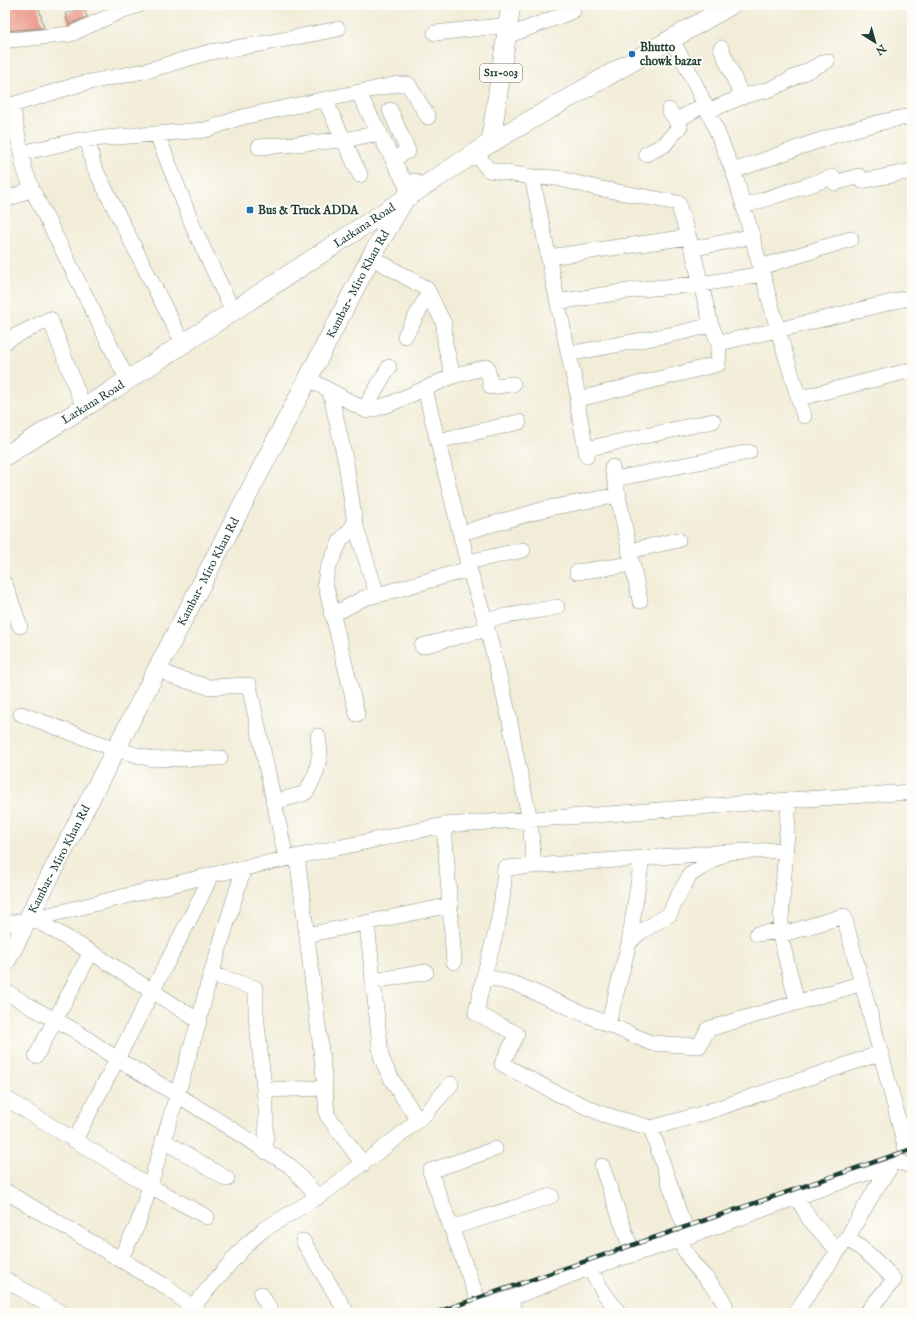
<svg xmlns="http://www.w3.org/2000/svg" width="917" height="1318" font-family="'IM FELL English',serif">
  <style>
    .building { fill: #eb9688 }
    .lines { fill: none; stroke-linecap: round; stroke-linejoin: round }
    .minor-casing { stroke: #889586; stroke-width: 16 }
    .major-casing { stroke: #889586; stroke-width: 20 }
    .minor { stroke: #fff; stroke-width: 15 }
    .major { stroke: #fff; stroke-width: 19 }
    .rail-casing { stroke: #1f3d34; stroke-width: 4.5 }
    .rail { stroke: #fdfcf7; stroke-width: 3; stroke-dasharray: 9; stroke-linecap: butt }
    .poi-dot { fill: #1f6fb2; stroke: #fdfcf7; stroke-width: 1.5 }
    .labels { text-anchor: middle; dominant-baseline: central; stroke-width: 4; stroke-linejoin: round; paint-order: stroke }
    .shield { fill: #fdfcf7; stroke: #62766e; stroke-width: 1 }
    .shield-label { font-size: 11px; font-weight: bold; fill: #1f3d34 }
    .poi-label { font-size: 12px; font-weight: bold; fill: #1f3d34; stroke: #fdfcf7; text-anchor: start }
    .street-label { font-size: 12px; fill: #1f3d34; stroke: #fdfcf7 }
  </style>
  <rect width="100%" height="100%" fill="#fdfcf7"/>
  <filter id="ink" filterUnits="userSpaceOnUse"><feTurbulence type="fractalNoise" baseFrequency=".025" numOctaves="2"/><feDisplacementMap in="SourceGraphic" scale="8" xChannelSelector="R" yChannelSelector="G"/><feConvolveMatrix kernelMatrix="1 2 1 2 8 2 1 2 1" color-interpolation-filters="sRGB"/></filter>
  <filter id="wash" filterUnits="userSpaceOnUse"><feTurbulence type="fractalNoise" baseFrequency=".012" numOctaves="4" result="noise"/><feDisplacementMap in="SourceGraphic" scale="16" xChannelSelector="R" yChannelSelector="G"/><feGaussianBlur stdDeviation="0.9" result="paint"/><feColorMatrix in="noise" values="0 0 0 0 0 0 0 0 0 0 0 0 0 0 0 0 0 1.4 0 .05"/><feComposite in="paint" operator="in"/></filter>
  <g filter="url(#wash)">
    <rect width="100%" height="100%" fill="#f2edd8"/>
    <g id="blocks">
      <path class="building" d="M5,5H38L44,28L5,31Z
        M84,7L87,17L69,25L65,14Z"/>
    </g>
  </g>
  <g filter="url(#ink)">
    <use href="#blocks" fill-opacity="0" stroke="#889586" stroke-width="1"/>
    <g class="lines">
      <g class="minor-casing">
        <path id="minor" d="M435,33L509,25
          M507,36L573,11
          M5,40L22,39L71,34L121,11L139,5
          M672,40L689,71L714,124L736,179L778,330L804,416
          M721,48L742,97
          M358,92L407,187
          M325,100L360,175
          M12,105L24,168L32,189L123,371
          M5,107L80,84L149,70L210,52L266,43L338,29
          M390,110L408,151L393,159
          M708,111L744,96L771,89L827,61
          M676,121L705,104
          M157,134L195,231L228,301
          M88,139L93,165L178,334
          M259,147L343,140L380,133
          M21,153L79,140L205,130L242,117L398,84H408L428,117
          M475,153L489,170L532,177C548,251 561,326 579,399L577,402L587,456
          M646,154L664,145L680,126L669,110
          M733,171C792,151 850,126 912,116
          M532,177L557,178L597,188L678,203L693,252L711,325L719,343L718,364L579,399
          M5,200L32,189
          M744,206L833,177L835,183L859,176L862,181L912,171
          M692,249L753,236
          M371,257L427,289L444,324L445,344L453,376
          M549,257L689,237
          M761,267L851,239
          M558,302L641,289L701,284L763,274
          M405,336L429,293
          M5,342L13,337L50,319L80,398
          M719,343L778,330L912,297
          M568,354L684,332L711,325
          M307,378L367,411L390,404L453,376L487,367L491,387L513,384
          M425,389L469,569L484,616L509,716L516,755L530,820L534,866
          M330,391L346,463L355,524L377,595
          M800,398L912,370
          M364,409L389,367
          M438,441L519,422
          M586,449L713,421
          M612,467L640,601
          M615,479L749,452
          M355,524L341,540L327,570L325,583L357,714
          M461,533L549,508L619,495
          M629,551L678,540
          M468,562L523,550
          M577,572L632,564
          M5,584L20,626
          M331,613L342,610L364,598L381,594L469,569
          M485,620L557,607
          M422,646L487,629
          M157,669L177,678L209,687L249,685L286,858
          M21,714L115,749L152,759L220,758
          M789,800L780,935L797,1002
          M273,802L303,794L307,791L316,773L320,753L318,736
          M444,825L454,962
          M728,852L505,868L502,900L497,928L484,976L476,1013L517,1034L502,1064L558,1094L602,1114L651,1128L698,1115L881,1053
          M297,856L323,1066L327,1115L363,1164
          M29,920L41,923L91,952L199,1021
          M367,923L381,1056C389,1079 404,1099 418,1119
          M5,924L49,915L211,875L444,825L596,815L789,800L912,792
          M757,934L780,931
          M307,935L451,905
          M780,935L844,916L898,1118L905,1147
          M629,943L642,859
          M211,974L255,988L256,990V1014L266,1108V1152
          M484,976L518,985L651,1043L699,1046L708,1029L863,983
          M373,981L426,972
          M5,991L31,1007L74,1030L117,1059L176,1094L290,1166L318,1197
          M608,1025L629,943L639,933L670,914L675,901L690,875L713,860L728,852L785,850
          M36,1056L91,952
          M264,1090L325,1088
          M5,1098L150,1186L207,1217
          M651,1128L679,1212L689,1236
          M75,1140L200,899L211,875
          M163,1140L227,1179
          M896,1160L912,1167
          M602,1166L633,1255
          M5,1191L165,1286L192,1307
          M797,1197L810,1220L838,1251
          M451,1228L551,1196
          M847,1238C865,1250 880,1263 894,1280L866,1313
          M679,1240C683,1247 687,1255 692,1262C702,1276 726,1296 727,1313
          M303,1241L347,1313
          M120,1259L137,1226L150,1186L199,1021L207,987L244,868
          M589,1268L604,1293L619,1313
          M5,1279L61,1313
          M261,1294L272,1313
          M509,1299L516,1313
          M481,1308L430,1171L495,1149
          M187,1313L246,1245L263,1230L324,1193L399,1136L426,1113L451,1084
          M466,1313L509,1299L589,1268L679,1240L797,1197L893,1164
          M795,1313L847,1238L875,1190L894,1162"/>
      </g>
      <g class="major-casing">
        <g id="major">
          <path d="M493,142L492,133L511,5"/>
          <path id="s1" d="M5,456L111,391L487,145L731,5"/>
          <path id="s2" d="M5,963L371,257L414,183"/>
        </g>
      </g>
      <use href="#minor" class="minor"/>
      <use href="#major" class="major"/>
      <g class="rail-casing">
        <path id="rail" d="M435,1313L912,1149"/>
      </g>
      <use href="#rail" class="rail"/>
    </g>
  </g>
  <g class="poi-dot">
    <circle cx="632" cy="54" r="4"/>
    <rect x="246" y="206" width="8" height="8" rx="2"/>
  </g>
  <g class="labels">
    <rect class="shield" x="480" y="64" width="42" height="18" rx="3"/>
    <g class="shield-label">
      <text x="501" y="73">S11-003</text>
    </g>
    <g class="poi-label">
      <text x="640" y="47">Bhutto<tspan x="640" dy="14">chowk bazar</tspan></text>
      <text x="258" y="210">Bus &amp; Truck ADDA</text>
    </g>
    <g class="street-label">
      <text stroke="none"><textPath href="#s1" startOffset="427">Larkana Road</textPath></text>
      <text stroke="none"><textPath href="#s2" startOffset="765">Kambar- Miro Khan Rd</textPath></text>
      <text stroke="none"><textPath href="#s1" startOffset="103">Larkana Road</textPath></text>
      <text stroke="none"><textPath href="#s2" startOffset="441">Kambar- Miro Khan Rd</textPath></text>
      <text stroke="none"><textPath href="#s2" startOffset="117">Kambar- Miro Khan Rd</textPath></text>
    </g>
  </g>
  <rect width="917" height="1318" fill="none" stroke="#fdfcf7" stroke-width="20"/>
  <g transform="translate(875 42) rotate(143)" stroke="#fdfcf7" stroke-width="3" paint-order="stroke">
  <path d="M0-3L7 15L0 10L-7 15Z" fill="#1f3d34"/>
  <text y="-6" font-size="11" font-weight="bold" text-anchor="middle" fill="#1f3d34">N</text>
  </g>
</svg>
